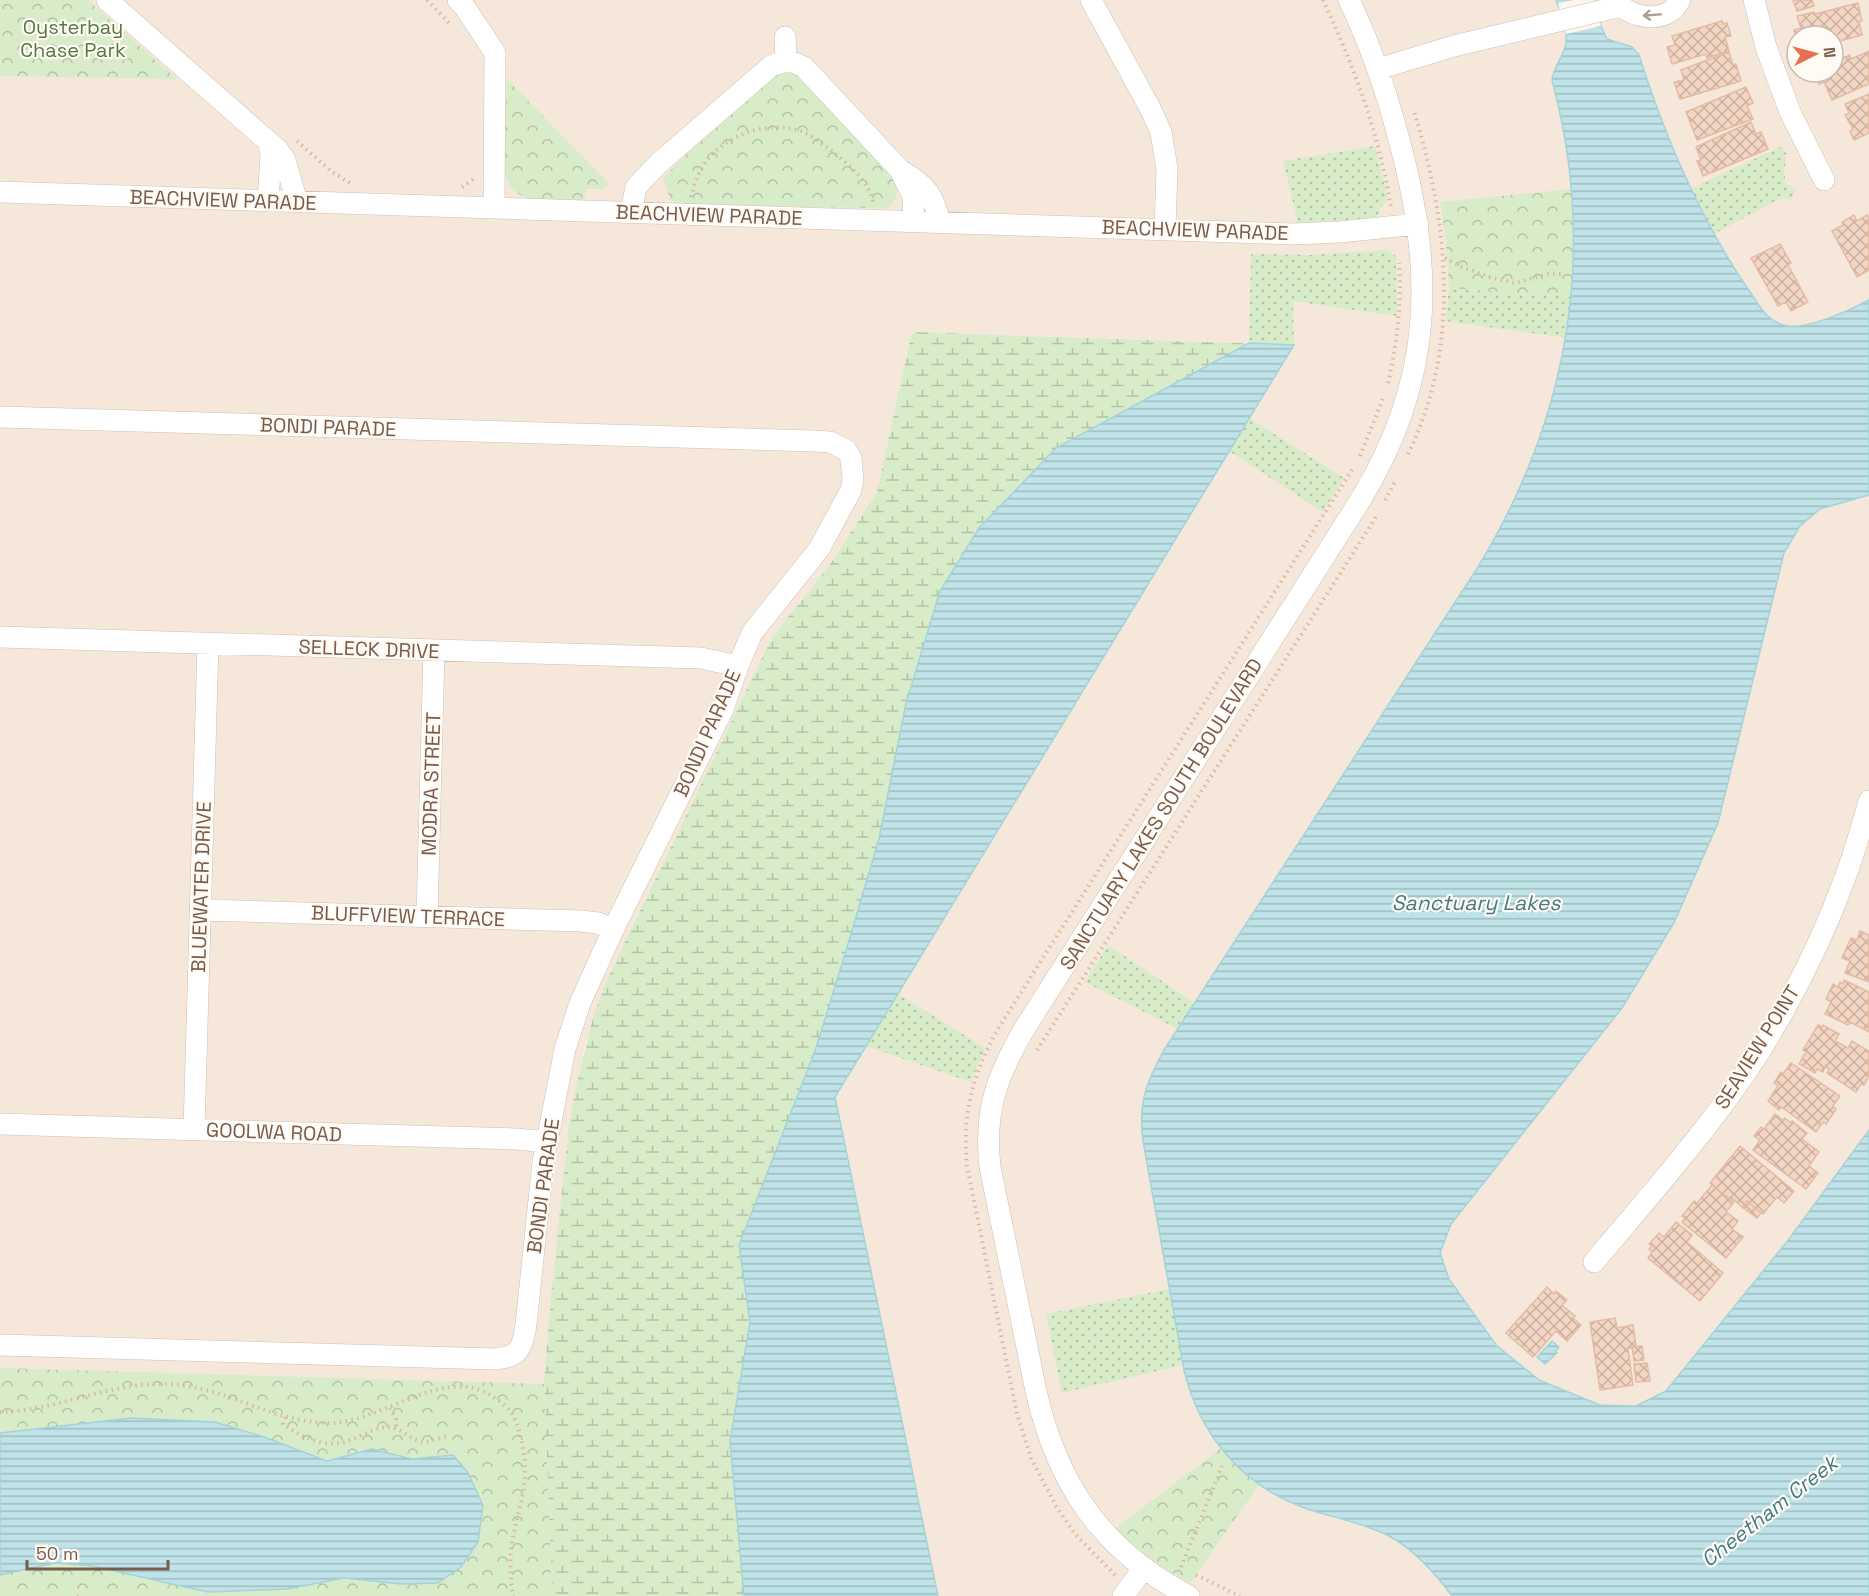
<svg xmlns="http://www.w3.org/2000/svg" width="1869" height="1596" font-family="'Space Grotesk',sans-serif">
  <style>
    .residential { fill: #f5e8da; fill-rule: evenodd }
    .grass { fill: url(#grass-dots) }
    .wetland { fill: url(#wetland-marsh) }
    .park { fill: url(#park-crowns) }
    .water { fill: url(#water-rules); stroke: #a5d3da; stroke-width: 1.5 }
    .pier { fill: #fdf6ec }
    .building { fill: url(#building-cross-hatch); stroke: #e6bba3; stroke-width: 1.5 }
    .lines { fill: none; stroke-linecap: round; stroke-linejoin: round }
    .minor-casing { stroke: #d1beb0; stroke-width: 22 }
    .path { stroke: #d9b8a5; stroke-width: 4; stroke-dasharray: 1.5 4.5; stroke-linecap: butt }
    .minor { stroke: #fff; stroke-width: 21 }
    .oneway { stroke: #af9d94 }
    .labels { text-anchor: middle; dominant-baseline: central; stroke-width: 4.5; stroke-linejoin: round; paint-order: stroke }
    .park-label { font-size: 20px; fill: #537a41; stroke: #fffaf3 }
    .street-label { font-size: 20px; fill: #7a5c4d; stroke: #fffaf3 }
    .water-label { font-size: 21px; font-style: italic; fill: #437c86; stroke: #fffaf3 }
  </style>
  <defs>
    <pattern id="grass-dots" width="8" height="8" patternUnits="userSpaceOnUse" patternTransform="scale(1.5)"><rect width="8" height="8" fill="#d8ecc9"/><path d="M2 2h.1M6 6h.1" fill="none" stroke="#b4c2a5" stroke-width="1.8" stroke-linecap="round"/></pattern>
    <pattern id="wetland-marsh" width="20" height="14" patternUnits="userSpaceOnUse" patternTransform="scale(1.5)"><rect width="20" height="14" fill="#d8ecc9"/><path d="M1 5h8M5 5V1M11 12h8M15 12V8" fill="none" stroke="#b4c2a5"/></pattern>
    <pattern id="park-crowns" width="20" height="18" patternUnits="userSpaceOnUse" patternTransform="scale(1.5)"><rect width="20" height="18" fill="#d8ecc9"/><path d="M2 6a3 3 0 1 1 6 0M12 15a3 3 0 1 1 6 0" fill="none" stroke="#b4c2a5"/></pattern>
    <pattern id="water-rules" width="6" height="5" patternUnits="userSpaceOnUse" patternTransform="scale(1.5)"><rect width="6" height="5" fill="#bfe3e8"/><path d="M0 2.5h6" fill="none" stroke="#a0bbbe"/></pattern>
    <pattern id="building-cross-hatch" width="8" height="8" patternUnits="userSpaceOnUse" patternTransform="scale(1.5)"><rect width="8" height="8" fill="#f3d5c3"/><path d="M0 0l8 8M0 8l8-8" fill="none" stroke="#cab0a1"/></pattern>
  </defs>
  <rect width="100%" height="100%" fill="#fdf6ec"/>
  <path class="residential" d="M0,0H1869V1596H938L835,1097L1294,345L914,332L911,335L877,492L831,563L772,637L608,977L585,1046L569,1125L544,1383L552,1596H0ZM1797,36H1833V72H1797Z"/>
  <path class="grass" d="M1375,146L1388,200L1380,209L1377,218L1298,223L1283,161Z
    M1782,146L1785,153H1787L1784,172L1786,184L1796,189L1791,201L1783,197L1714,234L1690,189Z
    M1387,250L1396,256L1397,316L1293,301L1294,345L1249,343L1251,254L1309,255Z
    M1449,288L1571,297L1566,338L1446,321Z
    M1249,418L1344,478L1323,512L1229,451Z
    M1108,945L1195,1003L1178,1029L1085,982Z
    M898,994L985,1048L971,1082L866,1046Z
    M1169,1289L1183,1365L1062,1393L1046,1314Z"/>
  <path class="wetland" d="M914,332L1294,345L835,1097L938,1596H552L544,1383L551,1297L569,1125L576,1086L594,1014L608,977L772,637L831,563L877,492L911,335Z"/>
  <path class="park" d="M0,0H88L177,79L0,76Z
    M786,61L897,181C898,193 897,200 887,208L679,205L670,199L663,178L771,66Z
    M507,79L609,184L604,189H586L584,201C553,200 510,210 504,169Z
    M1572,189L1574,249L1571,297L1449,288L1446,240L1440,202Z
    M0,1368L544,1384L552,1596H0Z
    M1220,1449L1247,1476L1259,1485L1190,1583L1141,1555L1113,1530Z"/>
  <path class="water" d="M1556,0H1594L1601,26L1607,39L1632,47L1639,55C1665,137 1698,215 1746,286C1756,300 1765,320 1783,325C1804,332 1850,310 1869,300V495L1820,509L1800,526L1784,553L1718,823L1674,923L1622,1008L1451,1224L1440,1253L1449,1279L1496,1345L1539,1380L1600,1405L1636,1406L1666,1391L1789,1239L1869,1130V1596H1452C1435,1573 1415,1550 1389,1536C1360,1521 1331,1518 1302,1507C1240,1484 1199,1433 1184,1370L1143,1141C1138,1103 1146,1083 1164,1050L1476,570C1569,419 1598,252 1552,80C1554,65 1564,56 1566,43C1568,31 1561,11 1556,0Z
    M1249,343L1294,345L835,1097L938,1596H744L730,1441L750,1322L739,1245L815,1051L845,954L879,839L906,703L940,591L979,528L1056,448Z
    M1552,1341L1559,1347L1555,1352L1557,1353L1545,1364L1537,1357Z
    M131,1418L215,1422L264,1437L327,1461L372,1449L412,1459L453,1455L468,1473L483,1505L478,1542L461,1567L438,1583L401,1584L344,1578L287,1589L208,1592L92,1566L55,1563L0,1575V1433Z"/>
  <path class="pier" d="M1574,0H1594L1601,26L1566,34L1558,3Z"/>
  <path class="building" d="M1793,0H1812L1814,6L1797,11Z
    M1858,3L1862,21L1859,22L1862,35L1833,43V36H1797V43L1794,30L1801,28L1797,16L1814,12L1815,14Z
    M1722,21L1723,24L1727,23L1731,36L1725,37L1729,51L1707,58L1706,54L1672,64L1667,47L1675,45L1672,36Z
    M1869,51V84L1832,100L1824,82L1819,84L1814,72H1833V62L1850,55L1851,59Z
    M1729,52L1733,65L1736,64L1741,81L1680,99L1674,82L1684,80L1681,70Z
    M1746,87L1753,103L1747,106L1753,119L1697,140L1686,112Z
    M1869,94V133L1854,140L1850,131L1853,129L1845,115L1849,113L1845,104Z
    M1751,122L1756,134L1761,132L1768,149L1703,176L1697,161L1701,160L1696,147Z
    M1854,215L1857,221L1867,215L1869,218V270L1857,277L1832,231L1843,225L1842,222Z
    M1780,244L1791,263L1788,265L1808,302L1791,311L1786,302L1778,306L1751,258Z
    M1860,931L1869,935V982L1845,973L1850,961L1842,958L1851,938L1857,940Z
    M1844,980L1869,992V1032L1850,1022L1848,1025L1825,1014L1831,1002L1826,999L1833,984L1838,987L1840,982L1843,984Z
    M1818,1025L1822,1027L1823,1025L1839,1034L1835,1041L1848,1048L1852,1041L1869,1051V1075L1864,1085L1861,1084L1856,1092L1827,1073L1830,1069L1825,1067L1823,1072L1817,1069L1815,1073L1799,1064L1806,1052L1803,1050Z
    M1791,1063L1840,1096L1833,1106L1836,1109L1826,1124L1823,1122L1816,1132L1781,1107L1779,1110L1768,1101L1778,1086L1774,1083L1781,1072L1783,1074Z
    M1775,1114L1783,1120L1785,1118L1791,1123L1792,1121L1807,1133L1802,1139L1819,1152L1809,1166L1818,1173L1806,1189L1753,1150L1760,1140L1754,1136L1761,1127L1764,1129Z
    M1740,1146L1794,1191L1784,1203L1777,1197L1763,1214L1747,1201L1742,1207L1732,1198L1731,1200L1710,1183Z
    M1712,1185L1734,1202L1726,1212L1738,1221L1732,1229L1743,1237L1726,1258L1682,1222L1685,1218L1682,1216L1694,1201L1697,1203Z
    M1747,1201L1761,1213L1757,1218L1742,1207Z
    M1676,1222L1692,1235L1687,1242L1723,1273L1700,1301L1648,1258L1652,1252L1649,1249L1652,1246L1649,1244L1659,1233L1664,1237Z
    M1547,1287L1554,1294L1556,1291L1567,1300L1562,1305L1575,1316L1573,1318L1581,1325L1567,1341L1556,1331L1533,1357L1506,1333Z
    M1615,1318L1617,1328L1633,1325L1636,1347L1628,1348L1633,1385L1600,1390L1590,1322Z
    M1642,1346L1644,1360L1634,1361L1632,1347Z
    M1647,1363L1650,1381L1636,1382L1634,1364Z"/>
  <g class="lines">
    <g class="minor-casing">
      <path id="minor" d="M107,0L278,150L285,160L297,202
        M458,0L464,6L495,53L494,208
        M1091,0L1150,108L1161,132L1167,169L1165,229
        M1754,0L1766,47L1790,112L1824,180
        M1621,6C1634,17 1656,21 1671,11C1674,9 1677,4 1680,0
        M785,37L786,60
        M1378,69L1454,46L1621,6
        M903,172C927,186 933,195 940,222
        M0,192L1294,234L1340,232L1418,224
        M268,201L271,156L269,142
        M631,212L636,187L659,163L771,66L788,60L804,67L900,170L913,196L914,221
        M0,417L814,441L830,442L846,450L851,458L853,480L851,490L819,549L752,633L738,666L723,709L613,930L580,1003L565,1049L543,1162L526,1325C523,1348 519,1357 495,1359L0,1345
        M0,637L701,658L738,666
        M201,910L581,921L598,923L613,930
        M427,916L434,651
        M0,1124L516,1139L548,1142
        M194,1130L208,644
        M1594,1262C1651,1194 1712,1126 1760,1051C1794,996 1824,936 1846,875C1855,851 1862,826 1869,801
        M1123,1596L1144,1568
        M1189,1596C1102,1551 1057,1484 1036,1391L990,1167C984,1111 996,1079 1023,1031L1361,499C1434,379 1435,269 1398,136C1386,90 1370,44 1349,0"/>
    </g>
    <path class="path" d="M427,0L452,26
      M1323,0C1354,66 1380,136 1391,208
      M297,141L332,172L350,183
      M462,187L475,178
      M691,197C694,186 698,173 705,163C725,135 767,120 800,131C814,136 827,147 839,157C854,169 869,184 874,204
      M1445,258L1462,267L1489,277L1515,283L1548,274H1562
      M1388,383C1397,343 1402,303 1399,263
      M1408,454C1462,344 1448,224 1414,111
      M1360,456L1384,396
      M1385,500L1396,480
      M1037,1050L1376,517
      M390,1408L396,1419V1429
      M0,1412C57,1411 112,1381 170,1384C226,1387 275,1424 332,1423C384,1421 444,1365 492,1396C499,1401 507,1406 512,1414C518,1424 521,1437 523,1448C529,1484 520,1503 513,1537C509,1556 510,1577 513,1596
      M285,1417L283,1424C301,1437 325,1449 348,1441C361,1436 373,1428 387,1427C402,1427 411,1442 426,1442C433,1441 441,1437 448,1436
      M1181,1567L1222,1466
      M1115,1575L1075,1534L1056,1506L1031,1458L1017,1414L967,1166C962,1114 972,1075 998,1029L1353,468
      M1196,1575L1240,1596
      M77,1596H82"/>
    <use href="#minor" class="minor"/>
  </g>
  <defs><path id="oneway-shaft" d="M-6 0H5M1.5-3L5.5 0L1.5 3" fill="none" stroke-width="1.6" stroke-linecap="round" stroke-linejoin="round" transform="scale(1.5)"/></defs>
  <use class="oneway" href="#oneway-shaft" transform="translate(1652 15) rotate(176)"/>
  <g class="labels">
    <g class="park-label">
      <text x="73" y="27">Oysterbay<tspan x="73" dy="23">Chase Park</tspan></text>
    </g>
    <g class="street-label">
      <text transform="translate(223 200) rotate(2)">BEACHVIEW PARADE</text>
      <text transform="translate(709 215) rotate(2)">BEACHVIEW PARADE</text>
      <text transform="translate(1195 230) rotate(2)">BEACHVIEW PARADE</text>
      <text transform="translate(328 427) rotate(2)">BONDI PARADE</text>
      <text transform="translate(369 649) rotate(2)">SELLECK DRIVE</text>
      <text transform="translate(707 733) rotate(-66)">BONDI PARADE</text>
      <text transform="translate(431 784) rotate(-88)">MODRA STREET</text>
      <text transform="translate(1161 814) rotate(-58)">SANCTUARY LAKES SOUTH BOULEVARD</text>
      <text transform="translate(201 887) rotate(-88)">BLUEWATER DRIVE</text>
      <text transform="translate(408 916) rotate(2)">BLUFFVIEW TERRACE</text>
      <text transform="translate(1757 1047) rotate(-58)">SEAVIEW POINT</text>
      <text transform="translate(274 1132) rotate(2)">GOOLWA ROAD</text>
      <text transform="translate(543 1186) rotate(-82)">BONDI PARADE</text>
    </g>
    <g class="water-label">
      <text x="1476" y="902">Sanctuary Lakes</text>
      <text transform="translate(1769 1511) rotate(-38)">Cheetham Creek</text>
    </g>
  </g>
  <g transform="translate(1815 54) rotate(84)"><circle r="28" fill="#fffaf3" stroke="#cabbb1" stroke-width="1.5"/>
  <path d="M0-4.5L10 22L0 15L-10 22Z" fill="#e76f51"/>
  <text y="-9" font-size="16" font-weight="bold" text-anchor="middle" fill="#7a5c4d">N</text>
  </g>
  <path d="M27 1560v9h141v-9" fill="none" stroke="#7a5c4d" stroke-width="3"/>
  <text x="36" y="1560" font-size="18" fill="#7a5c4d" stroke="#fffaf3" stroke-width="4.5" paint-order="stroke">50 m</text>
</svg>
